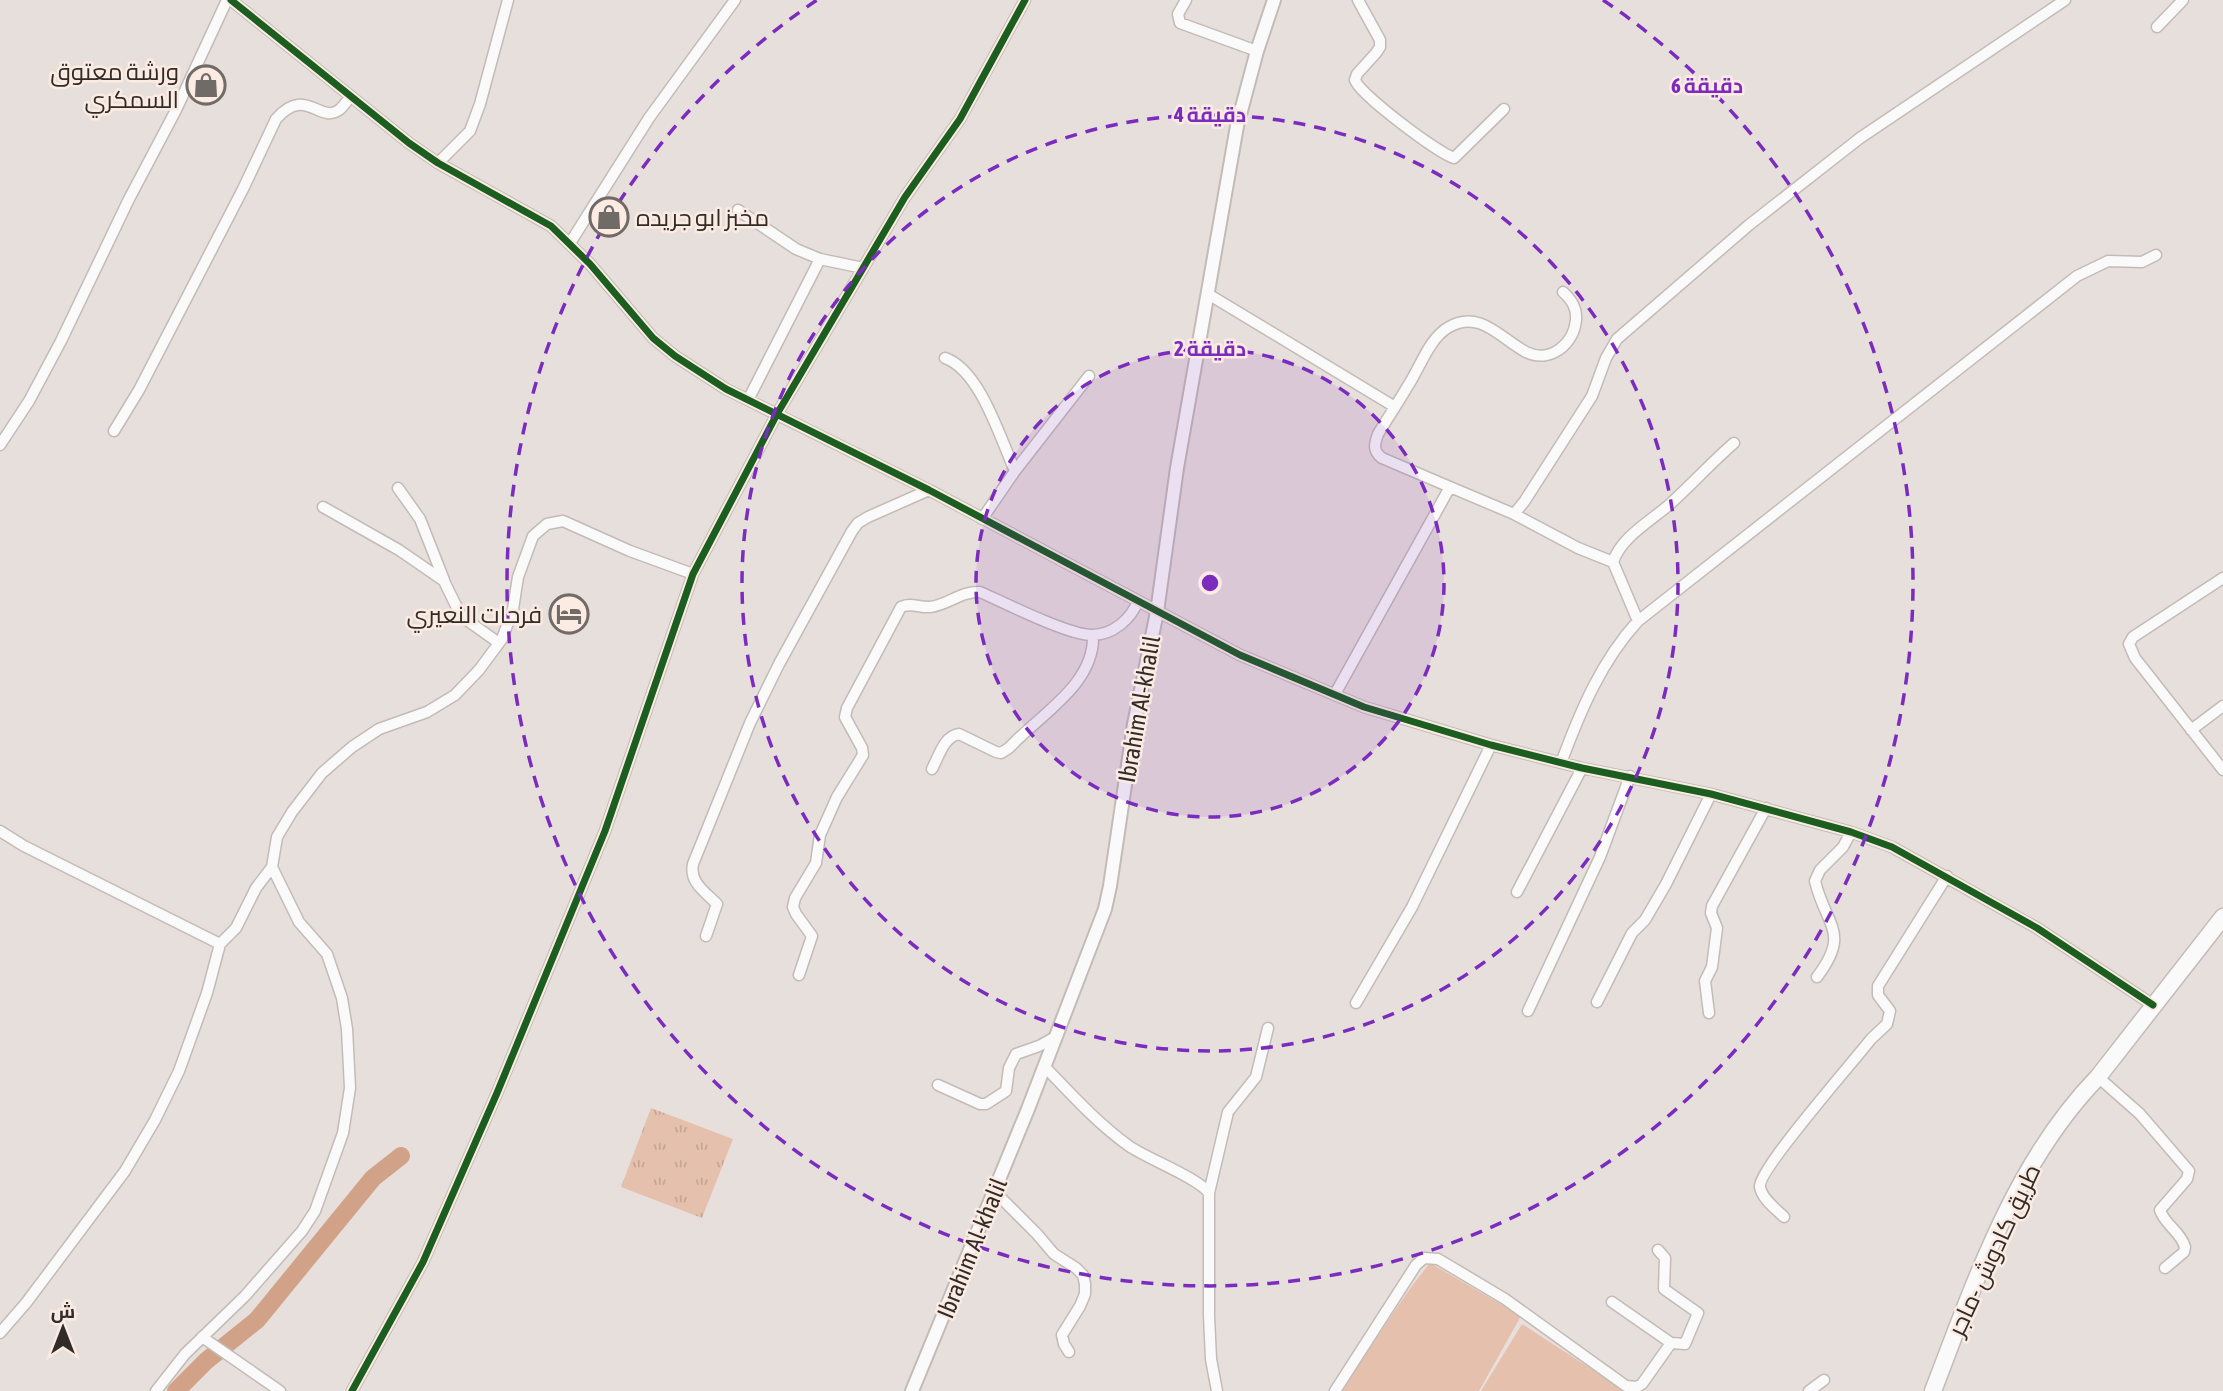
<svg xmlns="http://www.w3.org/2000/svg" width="2223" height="1391" font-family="'Asap Condensed',Cairo,sans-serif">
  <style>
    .grass { fill: url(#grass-tufts) }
    .park { fill: #e5c0ac }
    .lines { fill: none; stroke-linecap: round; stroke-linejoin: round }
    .river { stroke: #d1a287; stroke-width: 18 }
    .minor-casing { stroke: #c2bbb7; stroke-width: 13 }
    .tertiary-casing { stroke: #c2bbb7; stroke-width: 16 }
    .trunk-casing { stroke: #c2bbb7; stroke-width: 19 }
    .minor { stroke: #fbfafa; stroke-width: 10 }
    .tertiary { stroke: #fbfafa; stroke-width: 12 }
    .trunk { stroke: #fbfafa; stroke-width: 16 }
    .cycleway-casing { stroke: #fbebe2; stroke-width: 11 }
    .cycleway { stroke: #1b5e20; stroke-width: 7 }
    .ring { fill: none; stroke: #7b2cbf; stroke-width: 3.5; stroke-dasharray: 12 9 }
    .labels { text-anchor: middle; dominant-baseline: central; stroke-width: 5; stroke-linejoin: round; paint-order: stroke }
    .poi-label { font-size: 24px; fill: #322c29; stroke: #fbebe2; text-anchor: end }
    .street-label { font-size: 24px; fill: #322c29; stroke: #fbebe2 }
    .centre { fill: #7b2cbf; stroke: #fbebe2; stroke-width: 3.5 }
    .ring-label { font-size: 21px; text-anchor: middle; font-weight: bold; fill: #7b2cbf; stroke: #fbebe2; stroke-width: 5; stroke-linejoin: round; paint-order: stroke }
  </style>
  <defs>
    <pattern id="grass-tufts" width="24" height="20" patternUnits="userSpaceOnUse" patternTransform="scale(1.75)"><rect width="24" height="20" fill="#e5c0ac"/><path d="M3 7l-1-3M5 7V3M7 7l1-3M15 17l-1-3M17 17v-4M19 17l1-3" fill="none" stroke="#c5a594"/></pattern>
  </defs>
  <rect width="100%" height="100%" fill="#e7dfdb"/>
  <path class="grass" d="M651,1108L733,1139L702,1218L621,1187Z"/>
  <path class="park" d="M1430,1263L1521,1316L1479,1391H1341C1371,1349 1397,1303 1430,1263Z
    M1522,1324L1625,1391H1481Z"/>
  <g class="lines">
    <path class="river" d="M176,1391L206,1361L257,1320L373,1178L401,1156"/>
    <g class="minor-casing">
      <path id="minor" d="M231,0L409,143L438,163L551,226L590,264L653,338L675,356L726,389L929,490L1240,655L1364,707L1491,745L1582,768L1711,794L1851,832L1892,847L2037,928L2153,1005
        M1186,0L1178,14L1180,23L1257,51
        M1358,0L1380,40V47L1376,53L1357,74L1355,80C1359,94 1438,153 1454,158L1504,109
        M2157,27L2183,0
        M438,163L470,131L480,104L508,0
        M738,210L796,249L820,259L863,268
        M570,243L649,118L735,0
        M1208,294L1395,407
        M945,358C980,370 1000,438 1015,471
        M748,400L820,259
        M114,431L139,390L243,189L276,119C306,85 319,124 339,110C343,107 347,101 350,97
        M0,445L29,401L61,341L129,199L176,110L227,0
        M1450,487L1514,514L1524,502L1592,396L1606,358L1617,339L1749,225L1860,138L2065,0
        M398,488L420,519L444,580
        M323,507L399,550L444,581L461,616L499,643
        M1514,514L1578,548L1613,562
        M982,519L1015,471L1089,376
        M2223,578L2133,637L2129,644L2135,658L2223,770
        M1638,621L1613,562C1621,537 1651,521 1670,504C1692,484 1712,462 1734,443
        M1335,694L1450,487L1382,458C1373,451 1374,445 1378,434C1389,416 1401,398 1412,379C1422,362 1431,337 1449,327C1480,309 1501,339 1526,352C1550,364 1574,344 1576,320C1577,308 1572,300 1563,292
        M2191,730L2223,706
        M1561,763C1580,712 1601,661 1638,621L2077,276L2108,261L2142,262L2156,255
        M932,769C939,756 944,736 959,734L996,752L1001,753L1009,748C1039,715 1095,685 1093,635
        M0,831L24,846L220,944
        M1517,892L1582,768
        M706,936L717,904C705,892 689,882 693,864L750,723L779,664L852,531L858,523L868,517L929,490
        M799,975L812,936L796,914L793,907L795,898L816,863L820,835L837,797L863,755L862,748L845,717L847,708L901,607C912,602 919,608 930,607C948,605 961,591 980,592C1005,603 1068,635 1092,635C1113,635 1131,619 1138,601
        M1817,977C1851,932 1826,927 1815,881L1820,870L1843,847L1851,832
        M1597,1002L1632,933L1645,920L1666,884L1711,794
        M1356,1003L1412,907L1491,745
        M1528,1011L1600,857L1630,776
        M1709,1013L1705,981L1712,967L1717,928L1711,913L1712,906L1766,808
        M1045,1067C1071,1094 1098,1124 1129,1146C1148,1159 1198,1178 1209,1193V1316L1211,1359L1217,1391
        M2098,1077L2140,1114L2189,1171L2187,1179L2160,1210C2164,1224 2181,1232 2185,1247L2184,1252L2165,1268
        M938,1085L980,1104H986L1006,1091L1009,1068L1016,1054L1039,1046L1057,1036
        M995,1192L1037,1234L1054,1254L1076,1268L1083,1275L1085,1284V1294L1080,1306L1062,1335L1064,1344L1069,1352
        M1209,1193L1228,1112L1256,1077L1268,1028
        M1784,1217C1776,1209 1762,1199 1760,1187C1757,1171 1855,1060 1871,1039L1887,1024L1890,1011L1878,995V986L1947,876
        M1658,1250L1665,1258L1664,1289L1698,1313L1685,1344L1671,1343
        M0,1333L26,1303L125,1171L155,1120L179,1071L207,993L220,944L236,928L256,888L272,867L277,837L292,812L322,773L352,747L379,729L427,712L455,695L479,670L502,639L513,609L518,577L533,536L547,524L563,521L630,551L693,574
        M202,1337L280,1391
        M156,1391L185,1354L245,1296L302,1231L315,1211L343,1133L350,1088L347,1029L342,998L327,954L299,922L272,867
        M352,1391L423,1262L497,1093L605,831L693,574L777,414L905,197L960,119L1025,0
        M1335,1391L1416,1265L1424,1258L1438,1259L1505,1299L1626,1386L1637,1387L1642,1384L1671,1343L1612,1302
        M1809,1391L1824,1380"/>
    </g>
    <g class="tertiary-casing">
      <path id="tertiary" d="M912,1391L1028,1109L1105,909L1110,886L1134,724L1157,612L1177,468L1237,126L1257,51L1274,0"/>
    </g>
    <g class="trunk-casing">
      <path id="trunk" d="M1933,1391C1975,1282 2015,1162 2098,1077L2223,917"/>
    </g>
    <use href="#minor" class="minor"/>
    <use href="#tertiary" class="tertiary"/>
    <use href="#trunk" class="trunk"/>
    <g class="cycleway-casing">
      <path id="cycleway" d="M231,0L409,143L438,163L551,226L590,264L653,338L675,356L726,389L929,490L1240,655L1364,707L1491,745L1582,768L1711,794L1851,832L1892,847L2037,928L2153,1005
        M352,1391L423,1262L497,1093L605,831L693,574L777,414L905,197L960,119L1025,0"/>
    </g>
    <use href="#cycleway" class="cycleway"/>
  </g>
  <circle cx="1210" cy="583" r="234" fill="#7b2cbf" fill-opacity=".12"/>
  <g class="ring">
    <circle cx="1210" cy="583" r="234"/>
    <circle cx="1210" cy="583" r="468"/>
    <path d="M1603 0A703 703 0 1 1 817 0"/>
  </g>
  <defs>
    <g id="shop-ring" transform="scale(2.0125)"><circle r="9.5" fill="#fbebe2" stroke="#716b67" stroke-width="1.5"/><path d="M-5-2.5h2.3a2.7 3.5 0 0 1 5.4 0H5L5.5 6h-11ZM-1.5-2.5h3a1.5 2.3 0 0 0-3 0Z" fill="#716b67"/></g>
    <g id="hotel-ring" transform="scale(2.0125)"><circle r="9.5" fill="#fbebe2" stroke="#716b67" stroke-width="1.5"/><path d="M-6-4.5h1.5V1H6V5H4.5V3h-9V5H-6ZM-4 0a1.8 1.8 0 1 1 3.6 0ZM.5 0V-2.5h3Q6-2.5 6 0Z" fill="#716b67"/></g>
  </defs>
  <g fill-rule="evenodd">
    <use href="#shop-ring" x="206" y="85"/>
    <use href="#shop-ring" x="609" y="217"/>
    <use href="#hotel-ring" x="569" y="614"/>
  </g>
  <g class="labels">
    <g class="poi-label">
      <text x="179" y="71">ورشة معتوق<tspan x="179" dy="28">السمكري</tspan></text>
      <text x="636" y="217" text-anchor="start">مخبز ابو جريده</text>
      <text x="542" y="614">فرحات النعيري</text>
    </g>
    <g class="street-label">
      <text transform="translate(1139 709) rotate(-80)">Ibrahim Al-khalil</text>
      <text transform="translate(972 1248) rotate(-68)">Ibrahim Al-khalil</text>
      <text transform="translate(1994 1250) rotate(-65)">طريق كادوش -ماجر</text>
    </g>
  </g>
  <circle cx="1210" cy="583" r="10" class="centre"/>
  <g class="ring-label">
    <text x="1707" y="93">6 دقيقة</text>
    <text x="1210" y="122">4 دقيقة</text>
    <text x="1210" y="356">2 دقيقة</text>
  </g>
  <g transform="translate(63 1328)" stroke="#fbebe2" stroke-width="5" paint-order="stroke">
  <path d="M0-5L12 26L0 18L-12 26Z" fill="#322c29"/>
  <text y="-10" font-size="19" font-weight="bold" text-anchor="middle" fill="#322c29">ش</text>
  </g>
</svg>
